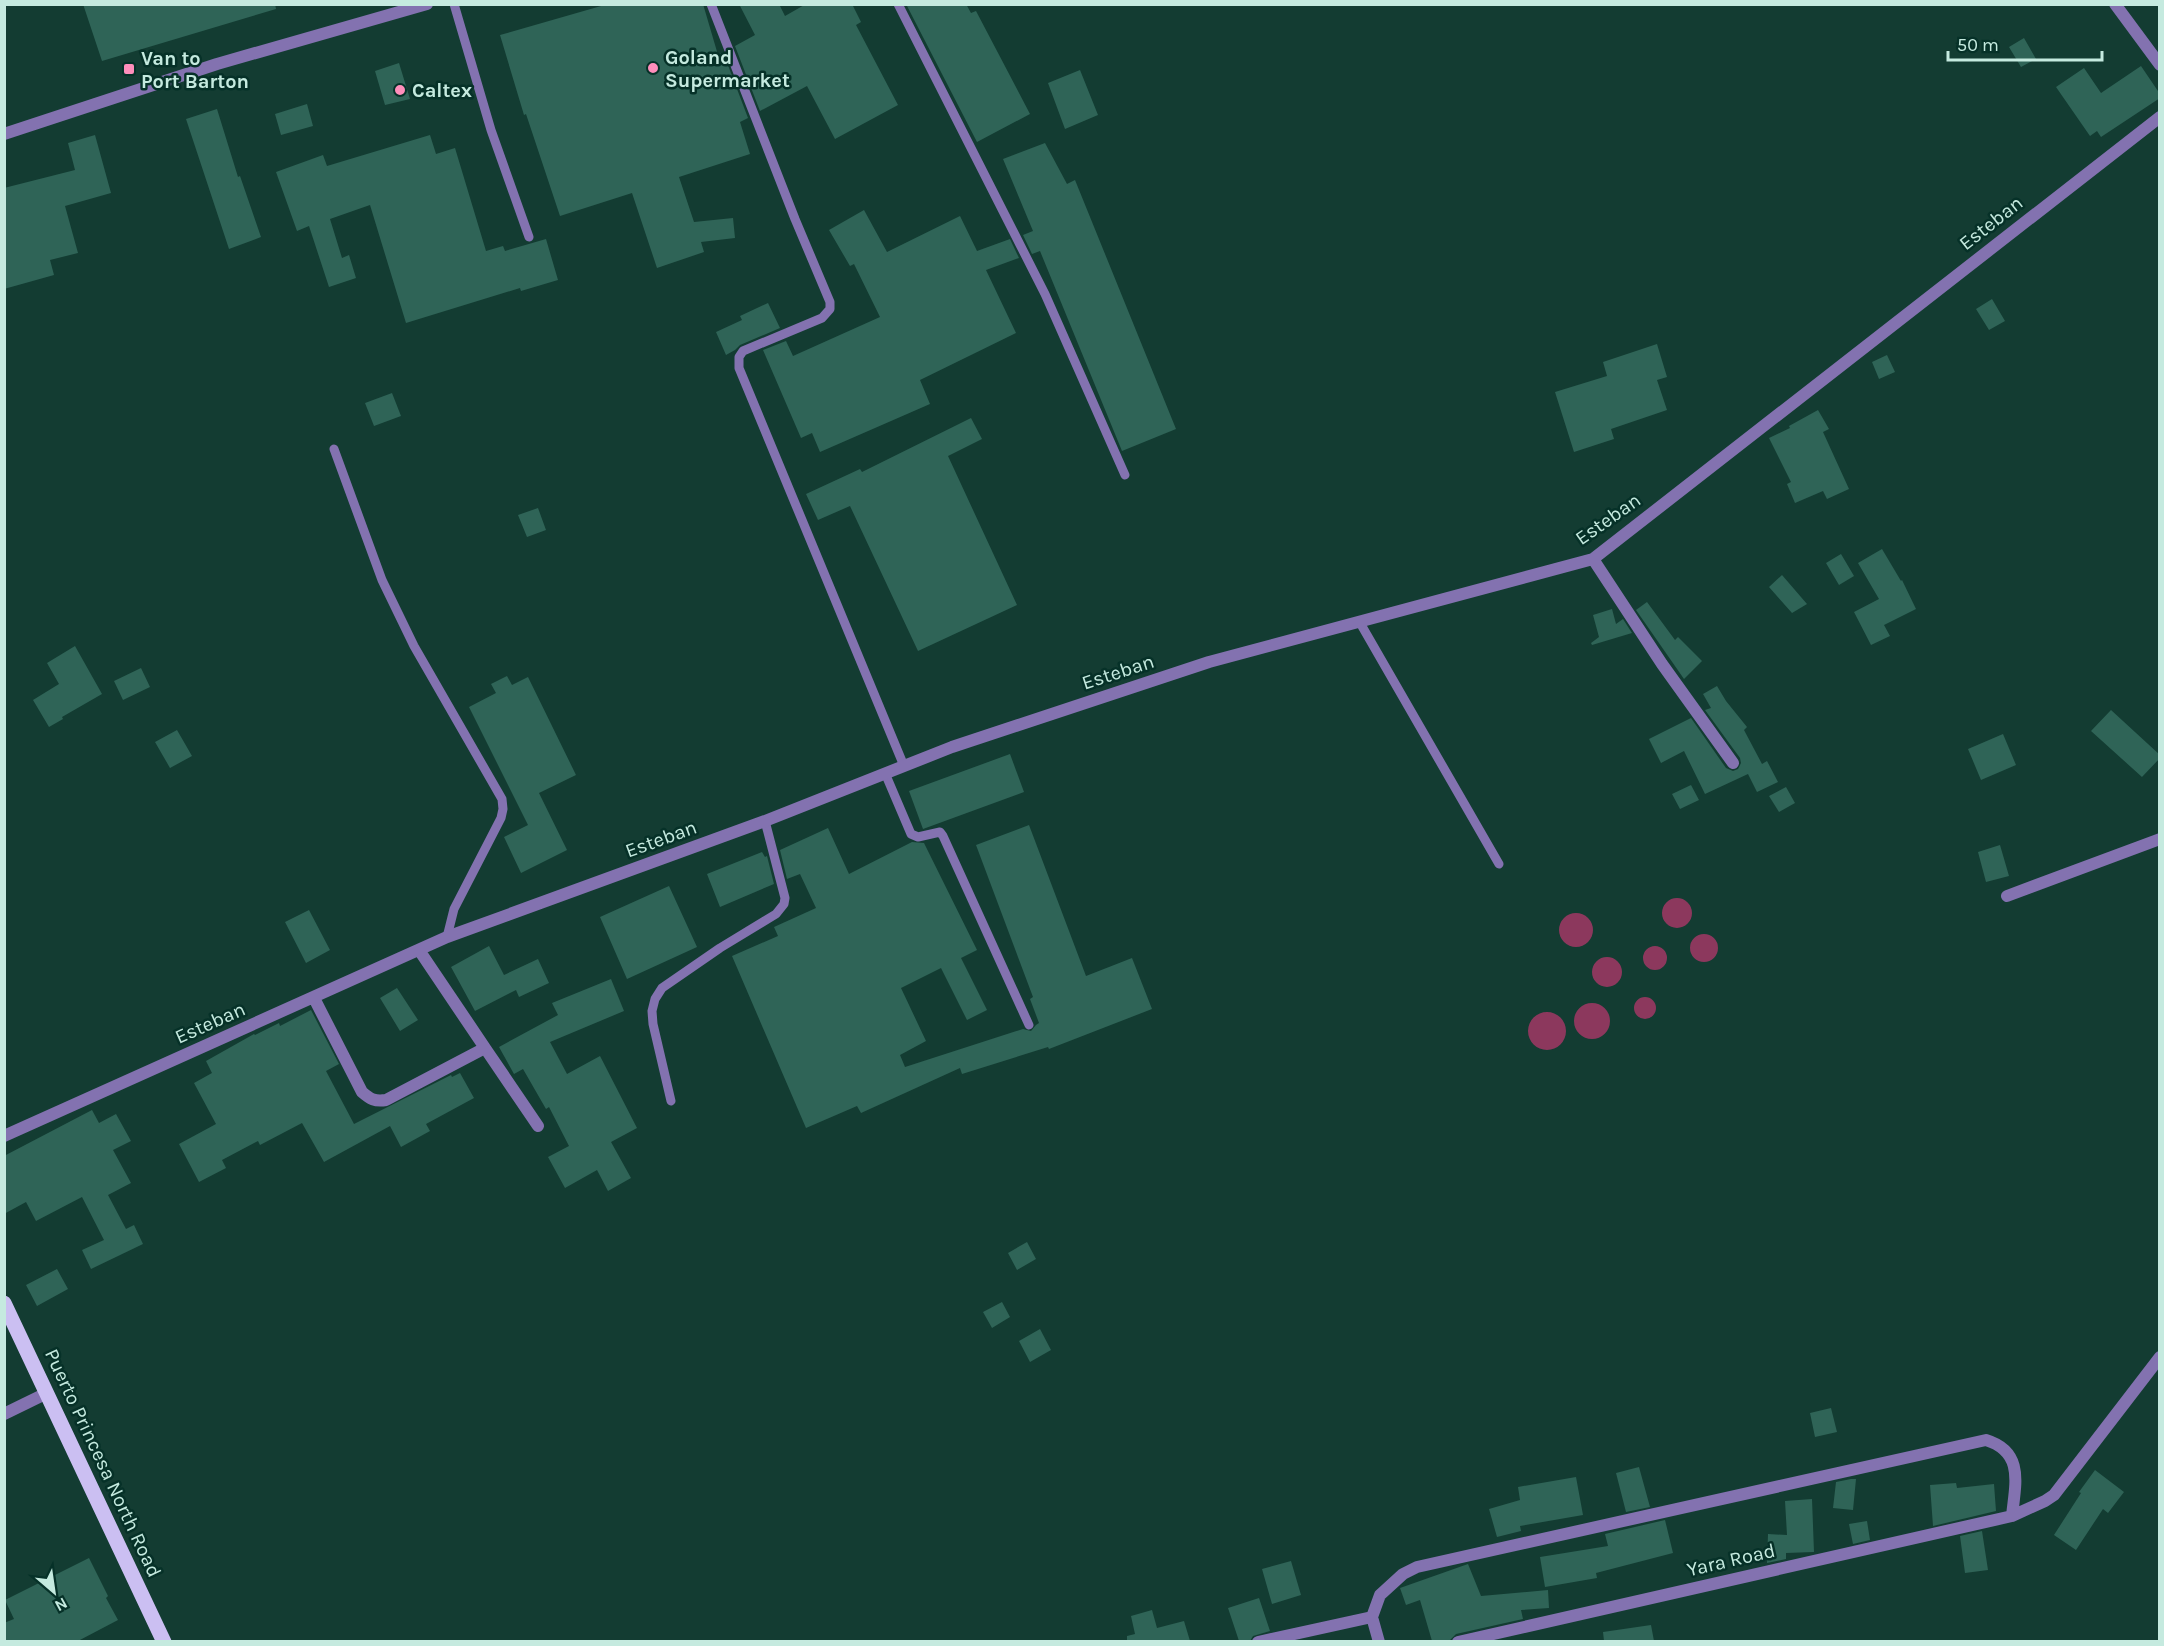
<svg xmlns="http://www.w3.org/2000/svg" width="2164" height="1646" font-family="Karla,sans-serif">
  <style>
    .green { fill: #8c385d }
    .building { fill: #2f6457 }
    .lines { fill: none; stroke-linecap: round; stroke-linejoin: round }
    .service { stroke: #8372b0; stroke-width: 9 }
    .minor { stroke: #8372b0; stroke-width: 12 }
    .primary { stroke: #cbbff2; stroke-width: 15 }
    .poi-dot { fill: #fe8ebb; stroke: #063128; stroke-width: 2 }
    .labels { text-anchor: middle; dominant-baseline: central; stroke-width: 5; stroke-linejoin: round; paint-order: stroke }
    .poi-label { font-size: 20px; font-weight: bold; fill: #c5eadf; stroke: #063128; text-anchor: start }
    .street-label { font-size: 20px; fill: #c5eadf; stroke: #063128 }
  </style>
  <rect width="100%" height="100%" fill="#133c32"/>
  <path class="green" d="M1662 913a15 15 0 1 1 30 0a15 15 0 1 1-30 0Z
    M1559 930a17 17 0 1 1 34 0a17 17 0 1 1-34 0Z
    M1690 948a14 14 0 1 1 28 0a14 14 0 1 1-28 0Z
    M1643 958a12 12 0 1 1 24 0a12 12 0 1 1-24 0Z
    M1592 972a15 15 0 1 1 30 0a15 15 0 1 1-30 0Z
    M1634 1008a11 11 0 1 1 22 0a11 11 0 1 1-22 0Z
    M1574 1021a18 18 0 1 1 36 0a18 18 0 1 1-36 0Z
    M1528 1031a19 19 0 1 1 38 0a19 19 0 1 1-38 0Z"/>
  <path class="building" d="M83,4H275L276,9L102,61Z
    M608,4H703L718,55L723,52L748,118L740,122L750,154L679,177L694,222L733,218L735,238L701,242L704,252L657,268L632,193L560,216L526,114L524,115L500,35Z
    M739,4H779L785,16L806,4H852L861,22L856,25L898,105L835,139L807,86L760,111L735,46L755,35Z
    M906,4H966L971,13L976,11L1030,114L977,142Z
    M2024,38L2036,59L2021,67L2009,47Z
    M399,63L410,99L385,105L375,71Z
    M2141,66L2160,94V98L2101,137L2097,131L2090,136L2056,87L2084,68L2101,93Z
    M1080,70L1098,115L1065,129L1048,83Z
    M307,104L313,126L281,135L275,114Z
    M217,109L238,177L240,176L261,237L229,249L186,119Z
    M95,135L111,193L65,206L78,253L50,260L54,275L4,289V188L75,170L68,143Z
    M430,135L436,154L455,148L486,251L503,246L505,251L546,239L558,280L521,291L520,288L406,323L370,205L330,219L342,258L349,255L356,278L329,287L309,226L297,231L276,172L323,155L327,166Z
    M1045,143L1067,184L1075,180L1176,429L1122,451L1040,251L1032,254L1023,235L1033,231L1003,159Z
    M864,210L887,252L960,216L977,251L1010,239L1019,258L986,270L1016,333L920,380L930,404L820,452L812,433L801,438L763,350L786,341L793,356L880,317L854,264L850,266L829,230Z
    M1992,299L2005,321L1989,330L1976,309Z
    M768,303L780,328L740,345L735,350L726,355L716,332L742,320L740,316Z
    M1657,344L1667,377L1657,380L1667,410L1611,429L1614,439L1574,452L1555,392L1607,376L1603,362Z
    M1887,355L1895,372L1879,379L1872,362Z
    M392,393L401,416L374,426L365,403Z
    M1818,410L1829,429L1823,432L1849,489L1827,499L1823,491L1795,503L1787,484L1791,482L1769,438L1790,428L1789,426Z
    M971,418L982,439L948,456L1017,605L918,651L850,506L818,520L806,494L860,469L862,472Z
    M538,508L546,530L527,537L518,515Z
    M1882,549L1901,581L1902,580L1916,609L1884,625L1890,636L1871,645L1854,612L1879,599L1858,563Z
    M1841,554L1854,576L1839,585L1826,563Z
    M1782,575L1807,604L1792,613L1769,587Z
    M1647,602L1675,640L1678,637L1702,661L1684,679L1636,610Z
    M1612,609L1616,624L1623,619L1632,633L1592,645L1591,643L1599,637L1593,615Z
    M75,646L102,694L62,717L63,719L49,727L33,700L59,684L47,663Z
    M141,668L150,687L123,700L114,681Z
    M507,676L512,685L528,677L576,775L539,793L567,850L521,873L504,837L528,825L469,707L496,693L491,684Z
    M1717,686L1726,701L1747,727L1744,730L1762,764L1767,761L1778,782L1757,792L1748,774L1705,794L1684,751L1661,763L1649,739L1691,718L1726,768L1733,771L1738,769L1741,763L1740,758L1705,710L1711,708L1703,694Z
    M2111,710L2160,755V758L2142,777L2091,731Z
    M177,730L192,756L170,768L155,742Z
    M2003,734L2016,765L1981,780L1968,749Z
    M1010,754L1024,792L923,829L909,791Z
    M1691,785L1699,800L1680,809L1672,794Z
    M1786,787L1795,803L1779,812L1769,796Z
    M1029,825L1086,976L1132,958L1152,1009L1049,1049L1048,1047L962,1074L960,1068L861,1113L857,1106L806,1128L732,956L778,936L774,927L816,908L800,874L787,879L780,850L828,828L849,874L912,842L924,843L977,950L961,958L987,1010L967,1020L941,968L901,988L926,1041L900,1055L905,1067L1023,1029L1031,1031L1036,1025L1039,1023L1030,999L1033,997L976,845Z
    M2000,845L2009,876L1986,882L1978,852Z
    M762,852L765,857L767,856L774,884L720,907L707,874Z
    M669,886L697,947L627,979L600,917Z
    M309,910L330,950L306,963L285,922Z
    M489,946L504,975L538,959L549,983L519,997L516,990L475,1011L451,967Z
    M611,979L624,1011L550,1042L567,1074L600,1056L637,1128L611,1142L631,1178L608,1191L597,1170L565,1188L548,1157L569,1146L549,1107L546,1109L523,1069L514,1074L499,1047L558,1015L552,1003Z
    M397,988L418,1020L400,1031L380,998Z
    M311,1010L339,1064L326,1071L354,1124L451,1075L452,1077L460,1073L474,1098L426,1124L430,1131L401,1147L390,1126L324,1162L302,1123L260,1145L258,1141L222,1160L226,1168L199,1182L179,1144L216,1124L194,1083L212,1073L206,1061L254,1034L255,1035L279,1023L280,1026Z
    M92,1110L99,1123L116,1114L131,1141L113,1150L131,1183L108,1195L126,1229L134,1225L143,1244L91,1269L82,1250L104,1240L82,1197L36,1221L26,1202L4,1214V1156Z
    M1027,1242L1036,1259L1017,1270L1008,1253Z
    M57,1269L68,1289L37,1306L26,1285Z
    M1002,1302L1010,1317L992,1328L983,1312Z
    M1040,1329L1051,1350L1030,1362L1019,1341Z
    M1831,1408L1837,1432L1815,1437L1810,1413Z
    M1639,1467L1650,1507L1626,1512L1616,1473Z
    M2095,1470L2124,1492L2108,1513L2103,1509L2076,1550L2054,1535L2081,1493L2079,1492Z
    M1576,1477L1583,1515L1520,1526L1521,1531L1497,1537L1489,1509L1520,1500L1518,1487Z
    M1851,1479H1856L1853,1510L1833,1508L1836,1482Z
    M1956,1483L1957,1488L1994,1484L1996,1511L1933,1526L1930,1485Z
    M1812,1499L1814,1552L1786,1553V1559L1767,1563L1768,1534L1787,1535L1785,1501Z
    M1665,1520L1673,1553L1596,1573L1597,1578L1545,1587L1540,1557L1608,1546L1605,1534Z
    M1867,1521L1870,1540L1853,1544L1849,1524Z
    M1982,1531L1988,1570L1965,1573L1960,1536Z
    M89,1558L108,1596L106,1598L118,1620L78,1641H4V1623L14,1619L5,1600Z
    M1291,1561L1301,1595L1272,1604L1262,1569Z
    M1468,1564L1481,1596L1548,1590L1549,1608L1521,1610L1523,1619L1456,1634L1450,1640L1432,1641L1420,1600L1406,1605L1400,1588Z
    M1259,1598L1270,1631L1253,1636L1250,1641H1239L1228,1608Z
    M1152,1610L1157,1628L1184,1621L1190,1641H1127V1636L1135,1634L1131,1616Z
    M1651,1625L1654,1641H1604L1603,1632Z"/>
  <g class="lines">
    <path class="service" d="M454,4L491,130L529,237
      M711,4L795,219L830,302V309L822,318L743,351L739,357V368L904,766
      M898,4L1045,294L1125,475
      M334,449L382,580L414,646L502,799L503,809L501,818L454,909L447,937
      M1359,621L1499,864
      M885,773L911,834L918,837L940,832L943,836L1029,1025
      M671,1101L653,1024L652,1011L655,999L662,988L720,948L776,914L784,904L785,898L765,821"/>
    <path class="minor" d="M2115,4L2160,65
      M4,134L217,64L427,4
      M1593,559L1662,664L1733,763
      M2007,896L2160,839
      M314,998L362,1092C370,1099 375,1102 386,1100L485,1048L419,950
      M485,1048L538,1126
      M4,1136L447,937L765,821L952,747L1209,662L1593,559L2160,117
      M4,1414L47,1393
      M1258,1642L1372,1617
      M1379,1642L1372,1617L1380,1595L1403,1574L1417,1567L1986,1440C2025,1452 2015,1485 2012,1516
      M1458,1642L2012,1516L2045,1501L2054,1495L2160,1357"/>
    <path class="primary" d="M4,1303L164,1642"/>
  </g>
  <g class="poi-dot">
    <circle cx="653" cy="68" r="6"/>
    <rect x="123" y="63" width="12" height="12" rx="3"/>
    <circle cx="400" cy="90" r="6"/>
  </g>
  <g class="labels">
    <g class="poi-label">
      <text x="665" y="57">Goland<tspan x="665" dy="23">Supermarket</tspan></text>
      <text x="141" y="58">Van to<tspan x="141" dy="23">Port Barton</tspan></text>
      <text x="412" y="90">Caltex</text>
    </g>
    <g class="street-label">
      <text transform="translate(1991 223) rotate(-38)">Esteban</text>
      <text transform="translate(1608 519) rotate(-35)">Esteban</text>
      <text transform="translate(1118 672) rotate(-18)">Esteban</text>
      <text transform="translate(661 839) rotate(-20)">Esteban</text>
      <text transform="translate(210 1023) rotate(-24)">Esteban</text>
      <text transform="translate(103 1463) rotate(65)">Puerto Princesa North Road</text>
      <text transform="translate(1731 1560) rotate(-13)">Yara Road</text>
    </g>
  </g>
  <rect width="2164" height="1646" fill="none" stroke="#c5eadf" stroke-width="12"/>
  <g transform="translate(54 1592) rotate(151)" stroke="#063128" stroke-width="4.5" paint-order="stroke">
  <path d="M0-4.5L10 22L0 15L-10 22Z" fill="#c5eadf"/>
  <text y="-9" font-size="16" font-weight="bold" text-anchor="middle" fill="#c5eadf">N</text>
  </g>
  <path d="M1948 51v9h154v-9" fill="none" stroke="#c5eadf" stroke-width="3"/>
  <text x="1957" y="51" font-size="18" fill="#c5eadf" stroke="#063128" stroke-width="4.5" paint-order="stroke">50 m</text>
</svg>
